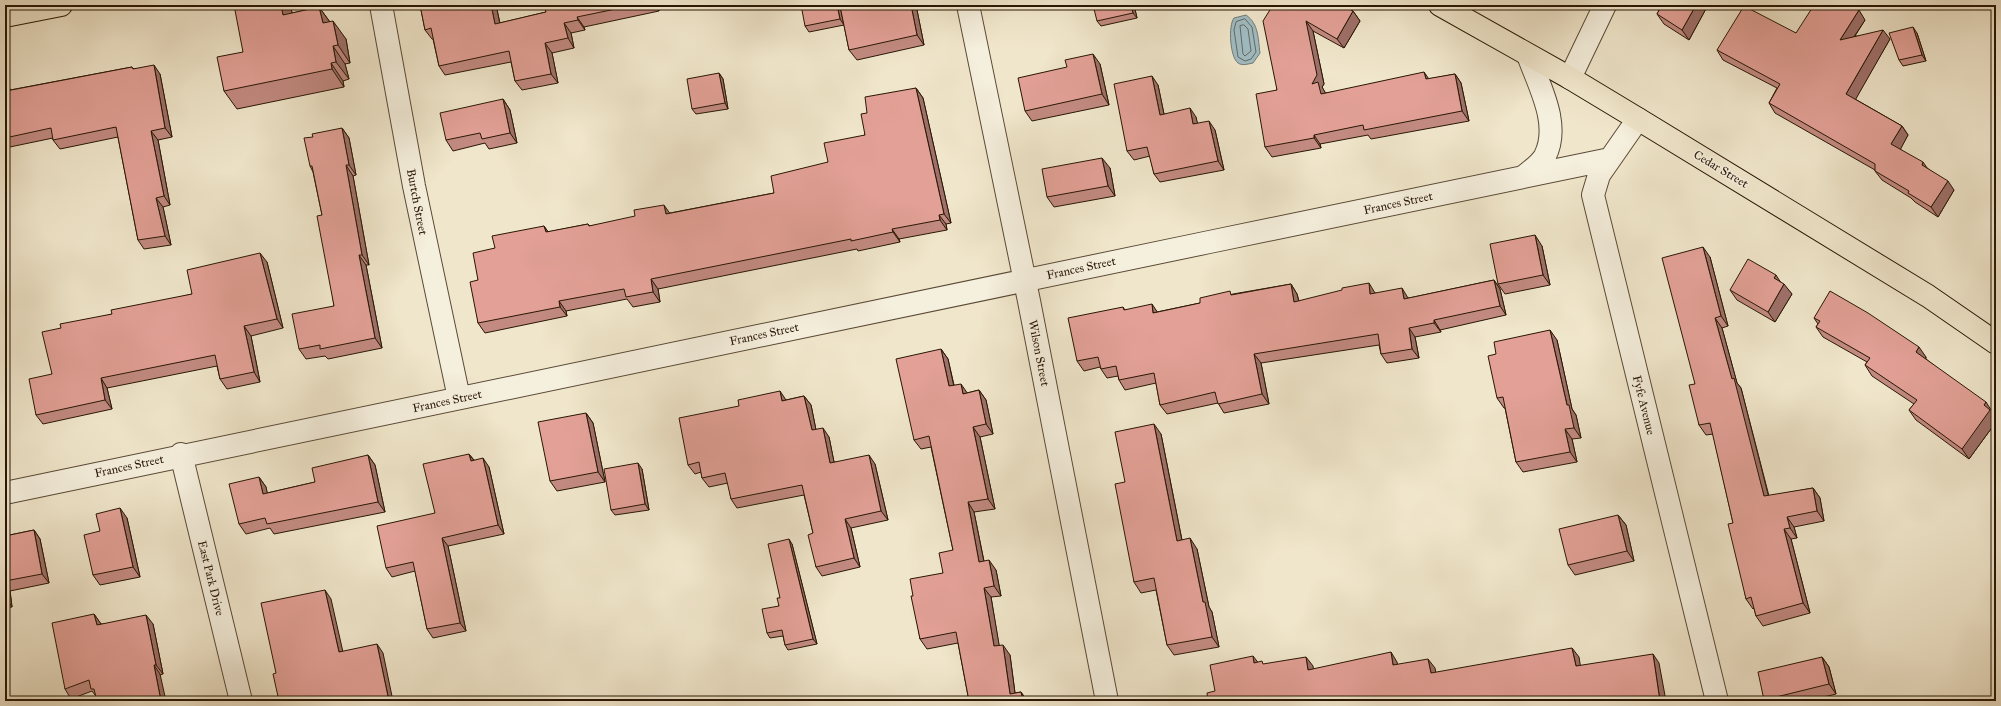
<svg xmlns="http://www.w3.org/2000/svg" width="2001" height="706" font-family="'IM FELL Great Primer',serif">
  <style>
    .water { fill: #a0bcc2; stroke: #707a76 }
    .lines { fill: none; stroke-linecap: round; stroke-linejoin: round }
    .shore { stroke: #646964; stroke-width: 1 }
    .minor-casing { stroke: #5a4a36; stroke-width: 24 }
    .major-casing { stroke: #281605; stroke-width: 24 }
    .minor { stroke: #f5efdd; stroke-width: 22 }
    .major { stroke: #f0e6cb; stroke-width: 22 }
    .wall { fill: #c28a81; stroke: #281605 }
    .shaded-wall { fill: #9e7069; stroke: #281605 }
    .building { fill: #e2a096; stroke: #281605 }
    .labels { text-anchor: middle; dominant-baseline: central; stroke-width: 3; stroke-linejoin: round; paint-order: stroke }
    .street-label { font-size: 12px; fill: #281605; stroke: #f5efdd }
  </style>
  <rect width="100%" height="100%" fill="#f0e6cb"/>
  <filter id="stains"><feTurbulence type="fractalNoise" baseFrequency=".005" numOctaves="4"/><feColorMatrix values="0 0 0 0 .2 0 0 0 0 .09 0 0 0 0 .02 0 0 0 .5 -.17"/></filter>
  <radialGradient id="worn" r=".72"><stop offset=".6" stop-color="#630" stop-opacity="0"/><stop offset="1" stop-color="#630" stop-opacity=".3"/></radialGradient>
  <path class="water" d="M1246,15C1259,24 1258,39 1260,53L1253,63C1248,64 1242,66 1238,63C1230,57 1228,26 1234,18Z"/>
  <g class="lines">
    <path class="shore" d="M1245,19L1252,27L1256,52L1251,59L1245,61L1238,57L1234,30L1236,22Z
      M1244,25L1248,29L1251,51L1245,56L1243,54L1240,26Z"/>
    <g class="minor-casing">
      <path id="minor" d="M381,5L414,186L459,398
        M968,5L1029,301L1107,701
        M1570,78L1605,5
        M1638,119L1599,175L1593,195L1717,701
        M1523,177C1530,171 1540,165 1545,156C1561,124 1539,86 1528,55
        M181,454L241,701
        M5,493C540,380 1075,270 1610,159"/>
    </g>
    <g class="major-casing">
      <path id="major" d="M1440,5L1570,78L1638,119L1928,296L1996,343
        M5,16L61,5"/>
    </g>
    <use href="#minor" class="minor"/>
    <use href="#major" class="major"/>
  </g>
  <path class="wall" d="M420,5H496L500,23L546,12L544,5H658L659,11L584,27L585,30L571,33L574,48L552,53L558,83L522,90L515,81L511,62L445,75L439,66L433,39H432L425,30Z
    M916,5L924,45L857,60L849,50L844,25L809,32L805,26L840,6Z
    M1134,5L1137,18L1101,26L1097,21Z
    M1273,5L1353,11L1360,21L1344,48L1313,31L1324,84L1322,87L1325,93L1429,79L1455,74L1461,83L1469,121L1371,139L1368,135L1320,144L1321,148L1272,157L1265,147L1277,90Z
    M1662,5H1708L1689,40L1664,24L1657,14Z
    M319,7L330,22L346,39L350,63L345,64L349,79L343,81L344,87L237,109L224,91L243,52L291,8L292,13Z
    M1865,20L1855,36L1890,39L1855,99L1902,126L1908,135L1900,149L1927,168L1954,190L1938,217L1915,202L1911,198L1882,180L1875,171V170L1775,113L1769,103L1777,88L1723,60L1717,50L1796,33Z
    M1917,33L1926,61L1903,66L1899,60Z
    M1100,64L1109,105L1032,121L1025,111Z
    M5,67L10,90L132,67L134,69L160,74L172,137L158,140L170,205L163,207L171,245L144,249L138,240L118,137L60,149L53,140V138L5,148Z
    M719,73L723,79L728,109L696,114L692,109Z
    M1158,85L1164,114L1196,117L1197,124L1215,130L1224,170L1160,182L1154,174L1150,156L1134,160L1127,151Z
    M916,88L923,98L951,223L946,224L947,230L899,239L900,242L858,251L857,249L658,289L660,302L633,307L627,299L566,311L567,316L485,333L478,323V280L495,248L544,226L548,232L588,224L590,226L670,213L774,193L828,162L865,135L867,113Z
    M503,99L510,110L517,143L489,149L485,143L453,151L446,140Z
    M342,128L349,138L356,175L353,176L369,265H366L382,348L328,359L325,356L306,359L299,349L334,306L322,215L313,172L310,166Z
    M1110,168L1115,196L1054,207L1047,197Z
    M5,180L8,193L5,194Z
    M1542,246L1550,285L1505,294L1498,284Z
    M1710,257L1728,326L1722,328L1737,383L1741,388L1769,496L1813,488L1820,498L1824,521L1794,527L1797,538L1791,539L1810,613L1763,626L1756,616L1754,608L1753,609L1746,599L1733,523L1713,434L1706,435L1699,425L1695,384Z
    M267,262L283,328L251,336L260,382L227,389L220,379L217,366L107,388L112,409L43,424L36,415L52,374L61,328L112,314L192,294Z
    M1494,280L1500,289L1506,315L1440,330L1441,332L1415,337L1419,358L1387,363L1381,354L1379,345L1261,363L1269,404L1224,413L1218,403L1167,414L1160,405L1156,383L1125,390L1119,380L1118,376L1107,378L1101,369L1100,367L1084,371L1077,361L1123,307L1125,310L1157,312L1200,303L1233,294L1291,284L1297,294L1299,301L1375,293L1409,298Z
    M1780,281L1792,294L1775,322L1737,300L1730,290Z
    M1814,318L1926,357V359L1993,413L1996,418V422L1969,459L1916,420L1909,410L1914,404L1872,376L1865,365L1867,362L1823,337L1816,327L1818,324Z
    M1557,340L1572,409L1576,415L1581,438L1572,439L1577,462L1523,472L1516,462L1505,408H1504L1497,398Z
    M941,349L948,359L954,385L967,393L979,390L986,400L993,434L980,437L995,509L974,512L984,561L996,570L1001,596L991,597L999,646L1010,655L1015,693L1021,692L1027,701H969L958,643L927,649L920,639L913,596L943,573L953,550L931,447L921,449L914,440Z
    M804,396L811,405L816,430L829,437L834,462L875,464L888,520L851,528L860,567L822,576L816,567L813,533L804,495L737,508L731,499L728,483L709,487L702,478L701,472L695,474L688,465L786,400Z
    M586,413L593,423L605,482L557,491L550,481Z
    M1161,434L1182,540L1197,549L1209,607L1212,612L1219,647L1174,655L1167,645L1156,590L1141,593L1134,582L1125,482Z
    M469,454L474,460L489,467L504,534L448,546L466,631L433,638L427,629L415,571L392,577L386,568L435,513Z
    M368,455L375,465L385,512L274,534L270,528L246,534L239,524L259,477L266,487L267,493L315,482Z
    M642,469L649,510L615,515L611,510Z
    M1618,515L1626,525L1634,561L1575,575L1568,565Z
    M127,518L140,577L100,585L93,575L100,531Z
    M34,530L40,539L49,583L10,591L12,607L5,608V536Z
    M792,544L817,644L788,650L785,645L783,636L770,638L767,633L779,606L780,598Z
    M94,614L101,624H153L163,674L95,695L92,691L71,699L65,689Z
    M1822,657L1829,667L1836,694L1808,701H1765L1764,700Z"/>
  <path class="shaded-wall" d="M281,5H289L291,8L296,32L283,15Z
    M491,5H496L502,34L495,24Z
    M655,5H658L659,11Z
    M837,5H840L844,25L840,19Z
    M911,5H916L924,45L917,35Z
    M1131,5H1134L1137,18L1133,13Z
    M1696,5H1708L1689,40L1682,30Z
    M319,7L332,25L323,23Z
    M1859,10L1865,20L1846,49L1840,40Z
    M1353,11L1360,21L1344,48L1337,39Z
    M577,17L584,27L585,30L578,20Z
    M333,21L346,39L350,63L338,45Z
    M1306,21L1313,31L1324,84L1322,87L1325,92L1327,104L1321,94L1312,84Z
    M564,23L571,33L574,48L568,38Z
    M1913,27L1917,33L1926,61L1922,55Z
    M1883,30L1890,39L1853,104L1846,94Z
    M545,43L552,53L558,83L551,74Z
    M333,46L345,64L349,79L336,62Z
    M1093,54L1100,64L1109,105L1102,94Z
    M331,63L343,81L344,87L332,69Z
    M154,65L160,74L172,137L165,128Z
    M5,67L12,100L6,91L5,86Z
    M1424,72L1431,82L1426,79Z
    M719,73L723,79L728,109L725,103Z
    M1455,74L1461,83L1469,121L1462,111Z
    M1152,76L1158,85L1166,124L1160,115Z
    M916,88L923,98L951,223L944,214Z
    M503,99L510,110L517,143L510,133Z
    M1190,108L1196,117L1200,133L1193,124Z
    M1209,121L1215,130L1224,170L1218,161Z
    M1902,126L1908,135L1898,154L1891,144Z
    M342,128L349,138L356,175L349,165Z
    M151,131L158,140L170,205L164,196Z
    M1314,135L1320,144L1321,148L1314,138Z
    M1102,158L1110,168L1115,196L1108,186Z
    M1923,162L1930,172L1922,165Z
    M346,165L353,176L369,265L362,255Z
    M5,180L8,193L5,189Z
    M1948,181L1954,190L1938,217L1931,207Z
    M156,198L163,207L171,245L165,236Z
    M664,205L671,215L666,214Z
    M939,215L946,224L947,230L940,220Z
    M544,226L551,236L546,232Z
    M892,229L899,239L900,242L893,232Z
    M1535,235L1542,246L1550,285L1543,275Z
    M1703,247L1710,257L1728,326L1721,316Z
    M260,253L267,262L283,328L277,319Z
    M359,255L366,265L382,348L375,338Z
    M1776,275L1783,286L1774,278Z
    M651,279L658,289L660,302L653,292Z
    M1494,280L1500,289L1506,315L1500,306Z
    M1369,283L1375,293L1377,303L1370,294Z
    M1291,284L1297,294L1301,311L1294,302Z
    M1784,284L1792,294L1775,322L1768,312Z
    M1402,288L1408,298L1410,308L1404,299Z
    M559,301L566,311L567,316L560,307Z
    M1152,304L1158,313H1153Z
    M1715,318L1722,328L1737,383L1741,388L1771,506L1764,496Z
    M1434,320L1440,330L1441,332L1434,323Z
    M244,326L251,336L260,382L254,372Z
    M1409,328L1415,337L1419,358L1412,349Z
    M1550,330L1557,340L1572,409L1576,415L1581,438L1574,428L1567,405Z
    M1919,347L1926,357L1923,362L1916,352Z
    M941,349L948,359L956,396L949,386Z
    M1254,354L1261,363L1269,404L1262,394Z
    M101,378L107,388L112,409L105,400Z
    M961,384L968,394H963Z
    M979,390L986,400L993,434L986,424Z
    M780,391L786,400L782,401Z
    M804,396L811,405L818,440L812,430Z
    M1986,402L1993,413L1996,418V422L1969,459L1962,449L1984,405Z
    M586,413L593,423L605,482L598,472Z
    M1154,424L1161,434L1184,551L1177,541Z
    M973,427L980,437L995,509L988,499Z
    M823,428L829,437L836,472L830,463Z
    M1565,429L1572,439L1577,462L1570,452Z
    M469,454L475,462L471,461Z
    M368,455L375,465L385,512L378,502Z
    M869,455L875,464L888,520L881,511Z
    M483,458L489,467L504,534L498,525Z
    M638,463L642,469L649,510L645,504Z
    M259,477L266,487L270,505L263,494Z
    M1813,488L1820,498L1824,521L1817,511Z
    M968,502L974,512L986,572L979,562Z
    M120,508L127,518L140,577L133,567Z
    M1618,515L1626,525L1634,561L1627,551Z
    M1787,517L1794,527L1797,538L1790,528Z
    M845,519L851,528L860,567L854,558Z
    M1784,529L1791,539L1810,613L1803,603Z
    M34,530L40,539L49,583L42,574Z
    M442,538L448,546L466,631L460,623Z
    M1190,538L1197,549L1209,607L1212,612L1219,647L1212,637L1203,602Z
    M789,539L792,544L817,644L813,639Z
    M989,560L996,570L1001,596L994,586Z
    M5,585L10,591L12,607L5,597Z
    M984,588L991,597L1001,656L994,646Z
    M325,590L331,599L345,661L339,652Z
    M94,614L101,624L103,634L97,625Z
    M146,615L153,624L163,674L156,665Z
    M377,644L383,653L393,701H389Z
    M1003,645L1010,655L1016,701L1010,694Z
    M1572,648L1579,657L1582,676L1576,666Z
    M1391,652L1397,662L1400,675L1393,665Z
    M1653,654L1659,663L1666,701H1660Z
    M1253,656L1260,665L1254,663Z
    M1306,657L1313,666L1315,680L1308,670Z
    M1822,657L1829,667L1836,694L1829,684Z
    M1428,659L1435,668L1438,683L1431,673Z
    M154,665L160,674L166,701H161Z
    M1021,692L1027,701H1023Z"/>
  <path class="building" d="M234,5H281L283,15L319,7L323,23L333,21L338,45L333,46L336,62L331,63L332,69L224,91L217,57L243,52Z
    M420,5H491L495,24L546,12L544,5H635L577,17L578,20L564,23L568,38L545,43L551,74L515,81L509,51L439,66L431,28L425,30Z
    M801,5H837L840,19L805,26Z
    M845,5H911L917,35L849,50L840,6Z
    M1093,5H1131L1133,13L1097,21Z
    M1273,5H1342L1353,11L1337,39L1306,21L1317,75L1312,84L1318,82L1321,94L1424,72L1426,79L1455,74L1462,111L1364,130L1363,125L1314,135V138L1265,147L1256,94L1277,90L1263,21Z
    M1662,5H1696L1682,30L1657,14Z
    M1814,5H1851L1859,10L1840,40L1883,30L1846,94L1902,126L1891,144L1923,162L1922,165L1948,181L1931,207L1908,193L1909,191L1875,171V164L1769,103L1780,84L1717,50L1744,6L1796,33Z
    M1913,27L1922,55L1899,60L1889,33Z
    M1093,54L1102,94L1025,111L1018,78L1067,67L1065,60Z
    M154,65L165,128L151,131L164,196L156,198L165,236L138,240L116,127L53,140L51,128L5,138V86L6,91L132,67L133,69Z
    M719,73L725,103L692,109L687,79Z
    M1152,76L1160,115L1190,108L1193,124L1209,121L1218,161L1154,174L1147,147L1127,151L1114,84Z
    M916,88L944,214L939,215L940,220L892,229L893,232L851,241V239L651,279L653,292L626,297L624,289L559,301L560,307L478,323L470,282L478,280L473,253L495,248L492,236L544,226L546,232L588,224L589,226L635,216L634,210L664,205L666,214L774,193L771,176L828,162L824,143L865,135L861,114L867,113L865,97Z
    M503,99L510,133L482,139L480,133L446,140L440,113Z
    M342,128L349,165H346L362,255H359L375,338L320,349V345L299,349L292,314L334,306L317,216L322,215L312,166H310L304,138L313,137L312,134Z
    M1102,158L1108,186L1047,197L1042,169Z
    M1535,235L1543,275L1498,284L1490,244Z
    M1703,247L1721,316L1715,318L1732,379L1734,378L1764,496L1813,488L1817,511L1787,517L1790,528L1784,529L1803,603L1756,616L1751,597L1746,599L1728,524L1733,523L1710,423L1699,425L1689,385L1695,384L1662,258Z
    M260,253L277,319L244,326L254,372L220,379L215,355L101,378L105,400L36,415L29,379L52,374L42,332L61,328L60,324L112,314L111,310L192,294L187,270Z
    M1748,259L1776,275L1774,278L1784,284L1768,312L1730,290Z
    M1494,280L1500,306L1434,320V323L1409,328L1412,349L1381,354L1378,334L1254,354L1262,394L1218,404L1215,392L1160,405L1154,373L1119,380L1116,366L1101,369L1098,357L1077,361L1068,318L1123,307L1124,310L1152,304L1153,313L1200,303V298L1230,291L1231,295L1291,284L1294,302L1342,290V288L1369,283L1370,294L1402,288L1404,299Z
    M1830,291L1868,313L1919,347L1916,352L1986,402L1984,405L1990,410L1962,449L1909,410L1917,400L1865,365L1870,358L1816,327L1820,321L1814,318Z
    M1550,330L1567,405H1569L1574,428L1565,429L1570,452L1516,462L1503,397L1497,398L1488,356L1496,354L1494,342Z
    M941,349L949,386L961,384L963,394L979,390L986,424L973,427L988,499L968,502L979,562L989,560L994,586L984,588L994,646L1003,645L1010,694L1021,692L1023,701H969L956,632L920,639L911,596H913L910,579L943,573L939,553L953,550L929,436L914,440L896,359Z
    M780,391L782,401L804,396L812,430L823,428L830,463L869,455L881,511L845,519L854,558L816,567L808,535L813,533L802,485L731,499L725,473L702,478L699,462L688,465L679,418L739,406L738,400Z
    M586,413L598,472L550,481L538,422Z
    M1154,424L1177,541L1190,538L1203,602H1205L1212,637L1167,645L1154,578L1134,582L1115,484L1125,482L1115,432Z
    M469,454L471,461L483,458L498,525L442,538L460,623L427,629L413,562L386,568L377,526L435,513L423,464Z
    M368,455L378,502L267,524L265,518L239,524L229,484L259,477L263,494L315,482L312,468Z
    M638,463L645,504L611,510L604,469Z
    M120,508L133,567L93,575L84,535L100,531L96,514Z
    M1618,515L1627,551L1568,565L1559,529Z
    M34,530L42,574L5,581V536Z
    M789,539L813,639L785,645L782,630L767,633L762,609L779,606L777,598H780L768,544Z
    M325,590L339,652L377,644L389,701H279L273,674L276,673L261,603Z
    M94,614L97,625L146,615L156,665H154L161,701H97L94,689H91L89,680L65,689L52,623Z
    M1572,648L1576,666L1653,654L1660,701H1208L1207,693L1215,691L1210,665L1253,656L1254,663L1262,661L1263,664L1306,657L1308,670L1391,652L1393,665L1428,659L1431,673Z
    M1822,657L1829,684L1764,700L1758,672Z"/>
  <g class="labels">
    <g class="street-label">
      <text transform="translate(1721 169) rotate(31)">Cedar Street</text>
      <text transform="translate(417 202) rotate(79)">Burtch Street</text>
      <text transform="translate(1398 203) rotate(-12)">Frances Street</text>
      <text transform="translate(1081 268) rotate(-12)">Frances Street</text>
      <text transform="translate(764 334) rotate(-12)">Frances Street</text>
      <text transform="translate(1039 353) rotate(79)">Wilson Street</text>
      <text transform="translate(447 401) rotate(-12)">Frances Street</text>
      <text transform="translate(1644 405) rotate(76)">Fyfe Avenue</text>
      <text transform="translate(129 466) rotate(-12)">Frances Street</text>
      <text transform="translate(211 578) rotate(76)">East Park Drive</text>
    </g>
  </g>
  <rect width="2001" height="706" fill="none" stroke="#f0e6cb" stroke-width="20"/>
  <rect x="6" y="6" width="1989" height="694" fill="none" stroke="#281605" stroke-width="2"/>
  <rect x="10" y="10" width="1981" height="686" fill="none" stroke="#281605"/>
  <rect width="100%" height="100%" filter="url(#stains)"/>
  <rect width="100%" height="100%" fill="url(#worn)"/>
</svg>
